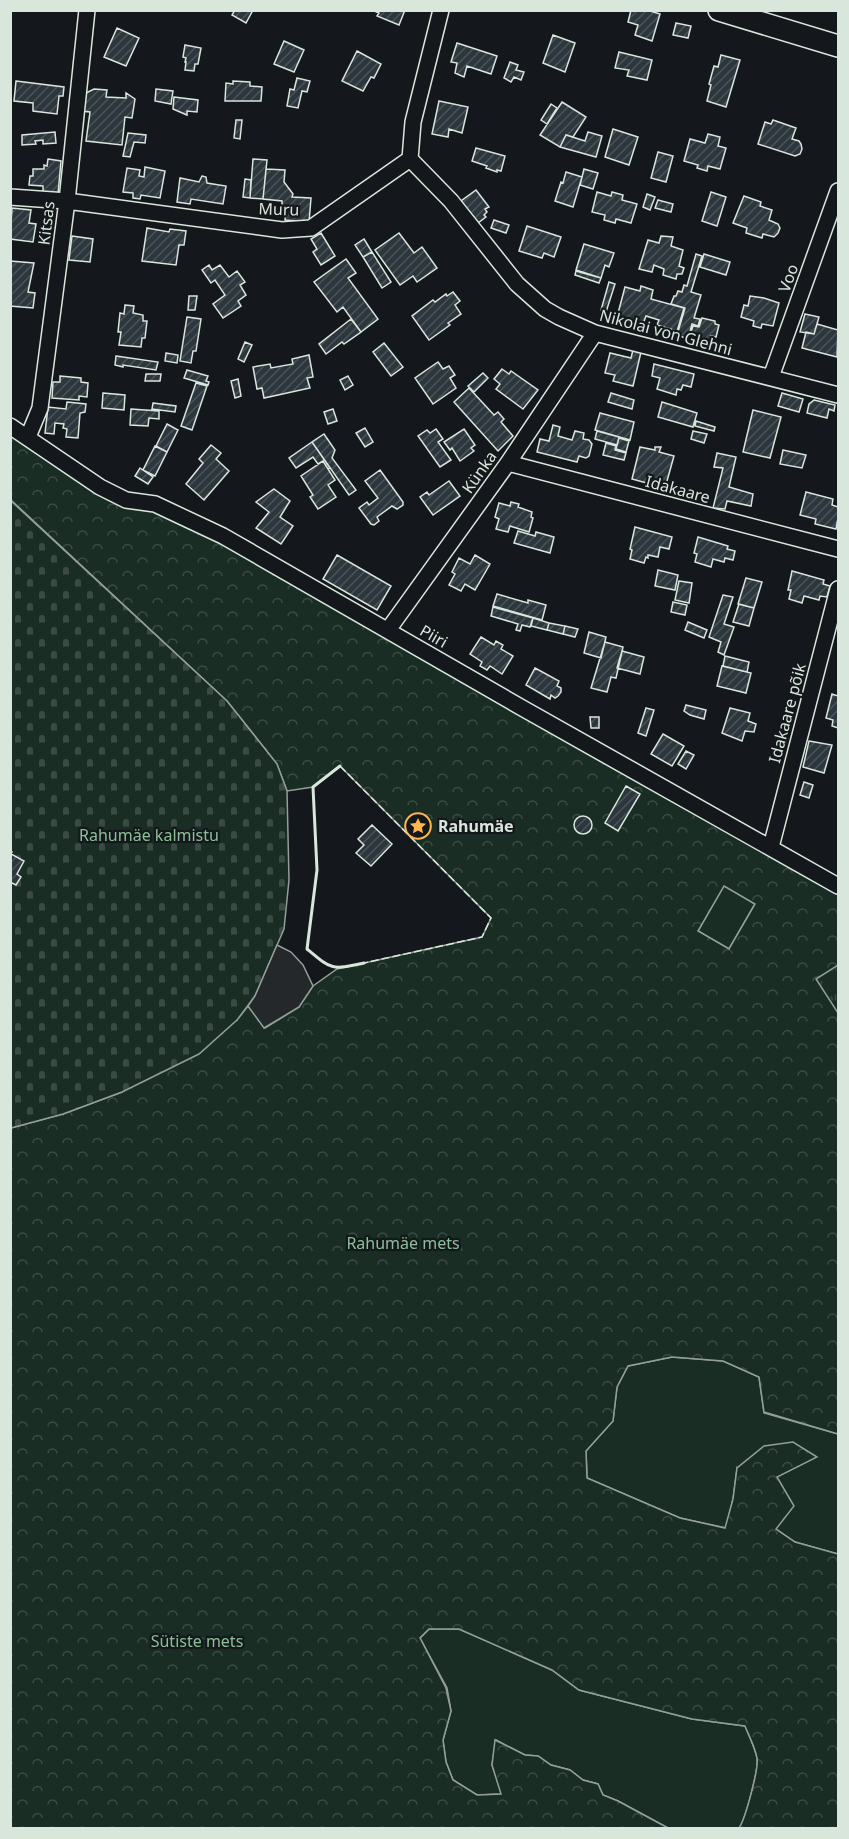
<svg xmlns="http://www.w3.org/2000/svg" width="849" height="1839" font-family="'Noto Sans',sans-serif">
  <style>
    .grass { fill: #1a2d24; stroke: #939e99; stroke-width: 1.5 }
    .forest { fill: url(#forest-crowns); stroke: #939e99; stroke-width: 1.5; fill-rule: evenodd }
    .cemetery { fill: url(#cemetery-stones); stroke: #939e99; stroke-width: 1.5 }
    .park { fill: url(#park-tufts); stroke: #939e99; stroke-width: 1.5 }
    .parking { fill: #24282b; stroke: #939e99; stroke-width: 1.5 }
    .building { fill: url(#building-hatch); stroke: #d8e6dc; stroke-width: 1.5 }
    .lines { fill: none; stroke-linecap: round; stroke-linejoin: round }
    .street-casing { stroke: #d8e6dc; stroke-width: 18 }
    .secondary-casing { stroke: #d8e6dc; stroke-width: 24 }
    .street { stroke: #14181c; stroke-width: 15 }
    .secondary { stroke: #14181c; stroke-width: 21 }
    .fence { stroke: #d8e6dc; stroke-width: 1.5; stroke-dasharray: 8 3; stroke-linecap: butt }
    .wall { stroke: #d8e6dc; stroke-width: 3 }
    .labels { text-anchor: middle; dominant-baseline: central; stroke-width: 4.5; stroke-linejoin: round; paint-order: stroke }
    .street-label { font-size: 16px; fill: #d8e6dc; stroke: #14181c }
    .poi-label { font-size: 16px; font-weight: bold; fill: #d8e6dc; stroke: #14181c; text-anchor: start }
    .park-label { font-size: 16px; fill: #8ac095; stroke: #14181c }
  </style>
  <defs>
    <pattern id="forest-crowns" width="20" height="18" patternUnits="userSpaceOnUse" patternTransform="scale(1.5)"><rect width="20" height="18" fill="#1a2d24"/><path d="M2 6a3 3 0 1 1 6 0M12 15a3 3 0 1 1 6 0" fill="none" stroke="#3b4b43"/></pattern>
    <pattern id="cemetery-stones" width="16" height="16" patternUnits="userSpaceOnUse" patternTransform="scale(1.5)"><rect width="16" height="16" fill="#1a2d24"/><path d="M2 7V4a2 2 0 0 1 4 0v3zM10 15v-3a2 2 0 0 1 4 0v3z" fill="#3b4b43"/></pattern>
    <pattern id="park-tufts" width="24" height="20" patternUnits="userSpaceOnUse" patternTransform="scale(1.5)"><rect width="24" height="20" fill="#1a2d24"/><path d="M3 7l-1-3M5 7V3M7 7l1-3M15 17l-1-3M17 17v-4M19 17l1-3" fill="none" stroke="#3b4b43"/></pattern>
    <pattern id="building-hatch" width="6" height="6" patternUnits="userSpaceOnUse" patternTransform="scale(1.5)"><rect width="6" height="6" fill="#2c363c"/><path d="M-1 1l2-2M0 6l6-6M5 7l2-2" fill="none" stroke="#4a5358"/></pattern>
  </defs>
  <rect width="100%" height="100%" fill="#14181c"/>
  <path class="grass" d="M724,885L755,904L729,949L698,931Z
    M672,1357L723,1361L759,1377L764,1413L838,1434V1554L795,1542L776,1529L737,1468L733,1499L726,1528L680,1518L587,1478L586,1451L613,1421L617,1387L628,1366Z
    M429,1629H459L552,1670L579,1690L692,1719L745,1726C749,1736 755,1747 757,1758C759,1769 745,1820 739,1828H668L618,1801L603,1795L598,1784L583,1780L570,1770L551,1765L538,1756L525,1755L496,1740L492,1765L502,1794L477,1795L453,1780L446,1762L443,1740L451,1711L447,1688L420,1638Z"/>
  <path class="forest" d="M10,426L100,487L155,504L838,886V1434L764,1412L759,1377L723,1361L672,1357L628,1366L617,1387L613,1421L586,1451L587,1478L680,1518L725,1528L733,1499L737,1468L764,1446L793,1442L817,1457L777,1477L794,1506L776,1529L795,1542L838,1554V1828H739C745,1820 759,1769 757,1758C755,1747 749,1736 745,1726L692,1719L579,1690L552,1670L459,1629H429L420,1638L446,1688L451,1711L443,1740L446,1762L453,1780L477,1795L501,1794L492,1765L495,1740L525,1755L538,1756L551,1765L570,1770L583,1780L598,1784L603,1795L618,1801L668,1828H11V1128L63,1114L122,1092L237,1020L248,1006L265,1028L299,1007L313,986L337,969L482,937L491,918L340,766L313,787L287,791L277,764L227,701L11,500ZM724,886L755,904L729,949L698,931Z"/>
  <path class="cemetery" d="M10,500L227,701L277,764L287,791L289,880L284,929L255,996L237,1020L199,1054L122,1092L63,1114L11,1128Z"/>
  <path class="park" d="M838,965V1013L816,979Z"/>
  <path class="parking" d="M277,945L291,952L303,965L313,986L299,1007L264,1028L248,1006L255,996Z"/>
  <path class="building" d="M235,10H253L246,23L232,15Z
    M372,10H405L399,25L377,16L379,13Z
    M631,10H647L660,14L652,41L635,35L638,25L628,22Z
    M676,23L691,26L688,38L673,35Z
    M117,28L139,38L126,66L104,57Z
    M553,35L575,43L565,72L543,63Z
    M284,41L304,50L294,72L274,64Z
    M457,43L497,56L491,74L467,66L464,77L455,73L457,63L451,62Z
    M185,45L201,48L198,64H195L194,71L185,70L186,62H185L186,58L183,57Z
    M357,51L381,64L374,78L371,77L363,91L342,81Z
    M619,52L652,60L647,80L627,76L629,70L615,68Z
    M721,55L740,60L726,107L707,101L711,85L709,84L714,66L718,67Z
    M510,62L518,65L516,70L524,72L521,80L514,77L511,82L504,78Z
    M297,78L310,81L307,92L302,91L298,108L287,106L290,89L294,90Z
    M16,81L64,87L63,96H59L57,114L33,111V103L14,101Z
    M233,81L250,82V86L262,87L261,101H225L226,83L233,84Z
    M94,89L107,90L106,97L126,98V93L135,99L132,118L125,117L122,145L86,141L90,112L81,111L83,97L86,93Z
    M156,89L173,91L171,104L155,101Z
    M174,97L198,100L197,112L187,111V115L173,109Z
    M439,101L468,107L462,133L449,129L448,137L432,134Z
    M562,102L586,117L573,137L566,135L560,147L540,135Z
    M551,104L557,108L547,124L541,120Z
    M236,120H242L240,139L234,138Z
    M773,120L796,128L792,139L799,141L801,144L802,149L800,154L795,156L758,144L765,122L771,124Z
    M613,129L638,137L629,165L605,157Z
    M55,132L56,143L43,144V140L35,141L36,144L22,145V135Z
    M588,132L602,136L596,157L560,147L566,135L585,141Z
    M128,133L146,135L145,143L134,142L130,157L123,156Z
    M708,134L720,137L718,146L726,148L720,169L708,166L707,171L697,168L698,165L684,161L690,139L705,143Z
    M476,148L505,156L501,171L497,170V172L486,168L487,166L472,161Z
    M658,152L673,156L666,182L651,178Z
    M48,159L61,161L58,194L43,192V186L29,185L30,176H33V169H44V165L47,166Z
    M253,159L267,160L263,199L250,198Z
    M145,167L165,171L160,198L141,195L140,199L133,198V193L123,192L127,168L140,170L139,176L144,177Z
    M266,169L285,170L284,182L293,194L292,197L311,198L309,222L285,220L286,207H282V201L263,199Z
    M584,169L598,173L593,189L580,185Z
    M566,172L582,177L573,207L555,201L561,182L563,183Z
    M202,176L206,177L207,183L226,186L223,204L191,199L190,204L177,202L180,178L199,182Z
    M245,179L251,180L250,198L243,197Z
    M476,190L489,207L485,209L487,212L484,215L486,217L478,223L461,201Z
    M597,192L611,196L612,192L623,195L622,200L637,204L631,223L616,219L615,223L604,220L605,215L592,212Z
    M711,192L726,197L717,226L702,221Z
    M647,194L655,197L650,210L643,207Z
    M744,196L761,202L760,206L772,210L769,220L778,224L780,228L778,233L774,237L763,234L762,238L746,233L747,228L733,223Z
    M658,200L673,204L671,212L655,208Z
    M12,208L31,210L29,223L36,224L33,242L10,239Z
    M494,220L509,225L506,233L491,228Z
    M527,226L561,237L554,257L544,253L542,258L519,251Z
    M147,228L169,232L170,229L186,231L184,245H179L176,265L142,261Z
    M321,233L335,256L321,265L313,252L317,249L311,239Z
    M399,233L414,253L422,247L437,268L417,282L413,276L400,285L375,250Z
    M72,236L93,239L90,262L69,260Z
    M661,236L673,237L671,246L683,250L679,266L684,268L682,274H677L676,279L663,275L664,269L654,265L652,272L639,269L648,240L659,243Z
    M364,239L372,252L363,257L355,245Z
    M584,244L614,253L609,267L605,265L601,278L576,270Z
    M372,252L391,282L382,288L363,257Z
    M696,254L702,256L691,292L701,295L694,318L700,319L698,326L692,324L688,339L677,335L685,308L671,304L674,296H676L678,291L682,292L684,285L687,286Z
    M704,254L730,262L726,275L700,267Z
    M346,259L356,273L348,278L378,319L361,332L343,307L337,312L314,282Z
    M10,261L34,263L28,292L35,293L33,308L10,306Z
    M209,265L212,270L220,265L229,277L237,271L245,282L240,285L246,295L238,301L241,306L223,318L213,304L225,295L215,280L211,283L202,270Z
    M576,271L601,278L599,283L575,275Z
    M609,282L615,284L606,312L601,310Z
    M641,286L653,290L651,299L684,308L676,335H673L674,330L657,325L659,320L646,316L643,324L617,317L625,287L640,291Z
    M453,292L460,301L455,305L461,314L448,323L450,325L429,340L412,316L433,300L435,302L446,294L447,296Z
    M189,296H197L195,310H188Z
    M750,296L764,298L779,303L773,326L762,324L761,328L753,326L754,321L741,317L744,305L748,306Z
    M125,305L134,306L133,313L143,315V321H147L145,338H142L141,347L119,345L121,332H118L120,313L124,314Z
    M805,314L819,317L814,334L800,332Z
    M187,317L201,319L196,351H193L191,363L180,361Z
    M702,318L715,321V324L719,325L716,337L711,336L708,349L694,345L695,340L689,338L693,326L699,327Z
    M351,319L361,332L344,344L342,342L326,354L319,344Z
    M817,324L838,330L837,357L802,348L806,332L814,334Z
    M245,342L252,345L244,362L238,359Z
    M384,343L403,367L391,376L373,352Z
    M633,350L641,352L633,386L613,381L615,375L605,373L610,353L631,358Z
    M166,353L178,355L177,363L165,361Z
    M309,355L313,377L307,378L310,388L264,398L262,388L257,389L253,367L270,364L271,368L293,364L292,359Z
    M116,356L158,362L156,370L123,365V367L115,365Z
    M438,362L443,369L449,366L455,375L450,378L456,388L433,404L415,378Z
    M654,364L694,374L691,387L683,385L681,390L677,389L676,395L657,389L660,378L652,376Z
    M502,369L509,374L511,371L538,390L523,409L496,389L500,384L494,379Z
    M187,370L208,376L206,381L209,382L208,385L184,378Z
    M483,373L488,378L474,392L468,386Z
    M146,374H161L160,381H145Z
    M60,376L81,378V382L88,383L87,397L79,396V400L52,398L53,382H60Z
    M348,376L353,385L345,390L340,380Z
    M238,379L241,396L235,398L231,381Z
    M196,383L207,386L192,430L181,426Z
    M469,388L494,415L498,412L504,419L501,422L513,436L498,451L454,402Z
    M103,393L125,395L124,410L102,408Z
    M611,393L634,400L632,409L608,402Z
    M782,393L803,399L799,412L778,406Z
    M814,400L835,405L834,411L829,409L827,418L807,413L809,404Z
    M67,402L86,404L85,412L80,413L78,438L66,437L67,429L63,428L64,424L55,423L54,434L45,433L48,407L66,409Z
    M662,402L697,413L693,427L658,417Z
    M153,403L176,406L175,412L152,409Z
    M131,409L159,411V419L149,418L148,426L130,425Z
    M333,409L337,421L328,424L324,412Z
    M753,410L781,417L770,458L743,452Z
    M600,413L634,422L630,440L595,430Z
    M696,421L715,427L714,431L695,426Z
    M167,424L178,430L167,452L156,446Z
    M553,425L560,427L558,436L572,440L575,431L584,433L583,439L589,440L592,444L589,456L586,458L579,456L577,462L537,452L540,439L549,441Z
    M365,428L373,442L365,447L356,433Z
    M436,429L443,439L438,442L451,460L440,467L418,436L427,430L430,433Z
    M464,429L475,445L471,448L474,451L460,461L452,448L450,450L444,442Z
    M597,431L619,437L617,445L595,439Z
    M693,431L707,434L704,443L691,439Z
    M324,434L335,450L332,458L356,490L349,495L312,442Z
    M619,438L629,441L626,452L616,449Z
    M312,442L330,468L328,469L323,461L318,464L313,457L296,468L289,458Z
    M606,443L616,446L615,450L626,453L624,460L603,455Z
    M211,445L221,453L216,459L229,471L204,500L186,484L203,463L199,459Z
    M155,446L167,452L155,476L143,470Z
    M640,447L655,450V447H661L659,452L674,456L665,488L632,479Z
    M783,450L806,455L802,468L780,464Z
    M717,453L736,457L729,487L753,494L751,506L727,501L725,509L713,508L723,468L714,467Z
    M323,461L335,480L328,485L336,497L318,509L310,497L313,495L301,476Z
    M140,468L153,477L148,484L135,476Z
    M380,470L403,502V505L397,509L392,506L377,517L379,521L374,525L371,524L359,508L367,502L369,505L378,498L365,481Z
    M449,481L460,496L433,515L420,497L427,492L429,495Z
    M274,489L290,501L280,517L293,526L281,544L256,528L269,512L256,502Z
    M806,492L833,499L832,505L838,507V518L836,529L815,524L816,519L800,515Z
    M511,502L519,504L518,507L532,512L531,517L533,518L529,532L510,526L508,532L496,529L499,519L495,517L499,503L510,506Z
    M635,527L672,537L669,549L660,547L658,557L648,555V558L646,557L644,563L630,559L632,550L630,549Z
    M518,531L535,536L536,532L554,537L550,553L514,543Z
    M698,537L728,546L727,549L735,551L733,560L725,558L724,562L713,559L711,567L695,562L697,554L694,553Z
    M337,555L391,586L377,610L323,579Z
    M475,555L490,564L475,590L465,584L461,591L449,585L455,574L452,572L459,558L470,564Z
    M658,570L678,575L675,590L655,586Z
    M792,571L824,580L823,584L830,586L827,597L820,596L819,600L804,596L802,603L789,599L791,590H788Z
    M746,578L762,582L754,608L738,604Z
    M679,581L692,583L689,603L675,600Z
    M497,594L528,603V600L546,605L542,620L493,606Z
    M723,595L733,597L724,624L734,627L724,655L718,652L721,642L709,637Z
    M673,602L687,605L685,615L671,612Z
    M739,604L754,608L749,626L733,622Z
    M493,607L533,618L530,627L522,625L520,631L516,630L518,624L491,616Z
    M533,618L549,623L547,630L531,626Z
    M688,622L707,630L704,638L685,630Z
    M549,623L565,626L563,634L547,630Z
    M565,626L578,629L575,637L563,634Z
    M589,632L606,637L601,658L584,653Z
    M481,637L494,645L496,641L503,645L501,649L513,656L502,674L490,666L487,670L480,666L482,662L470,654Z
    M605,642L623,647L616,678L611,677L607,692L591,688Z
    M622,651L644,657L640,674L617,668Z
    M725,656L749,662L747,672L723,666Z
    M722,666L751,673L746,693L717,686Z
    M535,668L559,681L557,686L561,688V692L558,696L555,698L551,695L550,699L526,685Z
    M832,694L838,696V728L832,726L833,720L826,718Z
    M686,705L706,710L704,719L690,715L684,711Z
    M646,708L654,710L646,736L638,733Z
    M730,708L750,713L748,721L756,724L754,732L745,731L742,741L722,733Z
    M590,717H599V728H591Z
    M663,734L684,746L672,766L651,754Z
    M809,741L832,745L824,773L803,767Z
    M686,751L694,755L686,769L678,764Z
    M804,782L813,785L809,798L800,795Z
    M626,786L640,794L618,831L605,823Z
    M574 825a9 9 0 1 1 18 0a9 9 0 1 1-18 0Z
    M372,825L392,844L371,866L356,853L364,845L358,839Z
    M10,851L12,852L11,854L24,861L17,874L21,877L16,885L10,882Z"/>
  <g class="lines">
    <g class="street-casing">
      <path id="street" d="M410,159L451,201L517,284L545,309L559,317L595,333L838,395
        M10,197L67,201L282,230L311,228L410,159L413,122L441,10
        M771,377L838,191
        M10,426L100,487L126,500L155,504L223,536L524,709L838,886
        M28,437L40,408L67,201L87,10
        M508,463L838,549
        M388,630L508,463L595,333
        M771,847L838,589"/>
    </g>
    <g class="secondary-casing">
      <path id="secondary" d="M719,10L838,46"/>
    </g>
    <use href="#street" class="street"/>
    <use href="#secondary" class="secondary"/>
    <path class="fence" d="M340,766L491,918L482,937L364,963"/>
    <path class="wall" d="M340,766L313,787L317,870L307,949C332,970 331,970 364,963"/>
  </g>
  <defs>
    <g id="sight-ring" transform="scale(1.35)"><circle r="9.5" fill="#14181c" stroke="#ffb74d" stroke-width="1.5"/><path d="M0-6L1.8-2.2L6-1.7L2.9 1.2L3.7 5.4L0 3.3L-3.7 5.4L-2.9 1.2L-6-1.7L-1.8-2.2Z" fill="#ffb74d"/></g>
  </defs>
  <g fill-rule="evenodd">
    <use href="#sight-ring" x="418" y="826"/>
  </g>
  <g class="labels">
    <g class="street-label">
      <text transform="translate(279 209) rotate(2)">Muru</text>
      <text transform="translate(46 223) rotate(-83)">Kitsas</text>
      <text transform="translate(788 278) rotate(-70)">Voo</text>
      <text transform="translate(666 332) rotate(15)">Nikolai von Glehni</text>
      <text transform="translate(479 472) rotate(-55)">Künka</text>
      <text transform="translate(678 489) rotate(15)">Idakaare</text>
      <text transform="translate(434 636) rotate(30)">Piiri</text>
      <text transform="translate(787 713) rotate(-75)">Idakaare põik</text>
    </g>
    <g class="poi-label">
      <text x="438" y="826">Rahumäe</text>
    </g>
    <g class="park-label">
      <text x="149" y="835">Rahumäe kalmistu</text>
      <text x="403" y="1243">Rahumäe mets</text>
      <text x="197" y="1641">Sütiste mets</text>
    </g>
  </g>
  <rect width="849" height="1839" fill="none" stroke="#d8e6dc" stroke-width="24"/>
</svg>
